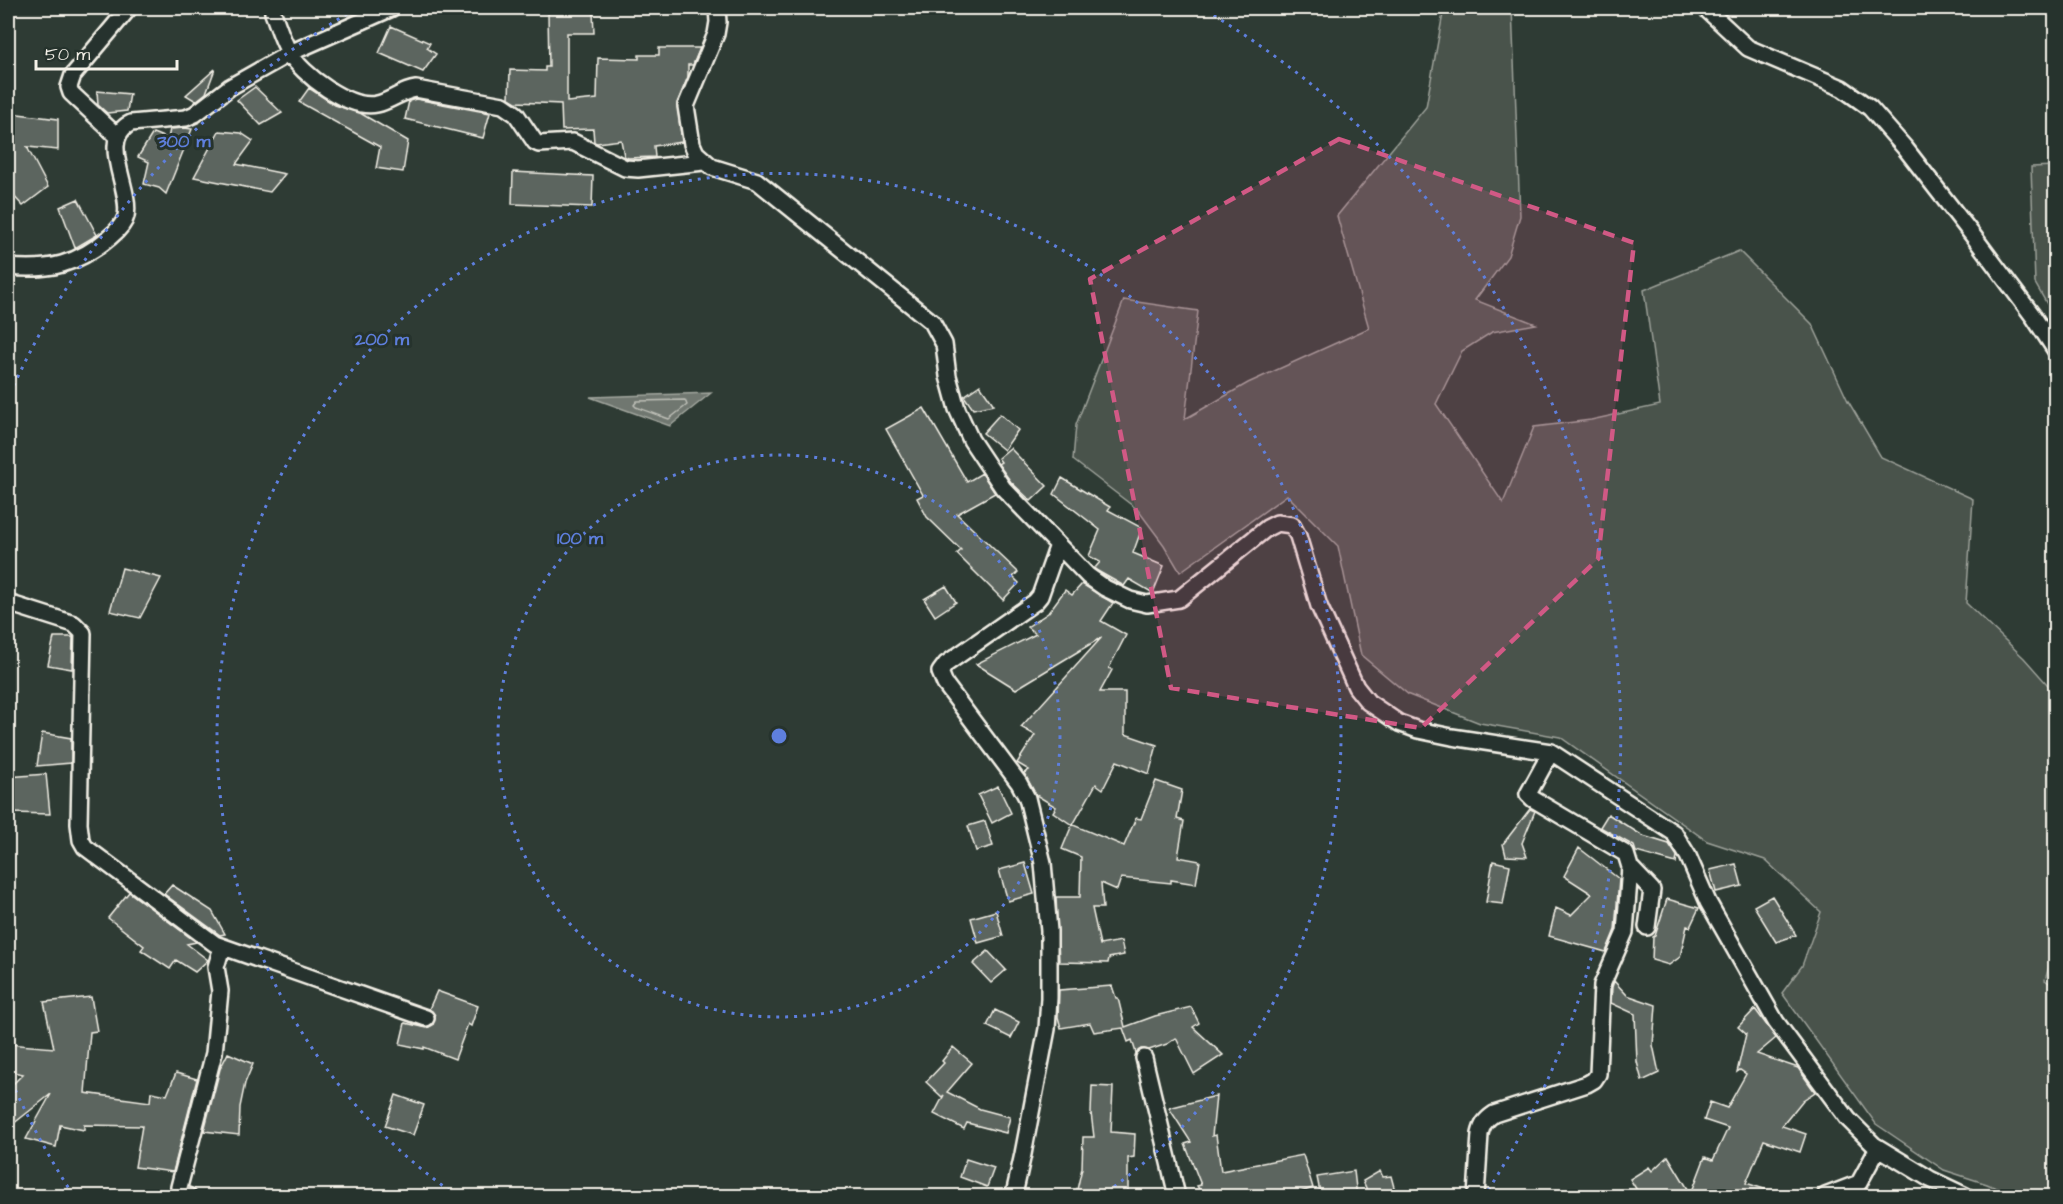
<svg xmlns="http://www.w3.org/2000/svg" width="2063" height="1204" font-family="'Architects Daughter',sans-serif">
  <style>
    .green { fill: #48524c; stroke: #9ea29a; stroke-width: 1.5 }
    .water { fill: #6f7770; stroke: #a4a8a0; stroke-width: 1.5 }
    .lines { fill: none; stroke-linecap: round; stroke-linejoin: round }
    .shore { stroke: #bfc0b8; stroke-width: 1.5 }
    .building { fill: #5c655e; stroke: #f4f1e8; stroke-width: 1.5 }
    .minor-casing { stroke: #f4f1e8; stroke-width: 20 }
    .minor { stroke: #26332d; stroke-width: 15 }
    .marked { fill: #d15985; fill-opacity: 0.2; stroke: #d15985; stroke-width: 4.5; stroke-dasharray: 12 8; stroke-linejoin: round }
    .ring { fill: none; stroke: #5e7fdd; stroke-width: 3; stroke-dasharray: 3 6 }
    .centre { fill: #5e7fdd; stroke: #26332d; stroke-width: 3 }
    .ring-label { font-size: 18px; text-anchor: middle; font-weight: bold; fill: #5e7fdd; stroke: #26332d; stroke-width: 6; stroke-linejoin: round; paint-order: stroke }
  </style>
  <rect width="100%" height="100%" fill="#2e3b34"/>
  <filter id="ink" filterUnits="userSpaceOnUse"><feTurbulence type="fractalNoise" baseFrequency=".0167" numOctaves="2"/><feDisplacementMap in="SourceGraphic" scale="12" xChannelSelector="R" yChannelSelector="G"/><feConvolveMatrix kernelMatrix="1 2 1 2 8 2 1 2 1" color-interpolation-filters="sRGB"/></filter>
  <g filter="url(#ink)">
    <path class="green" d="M1444,8H1512L1520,216L1508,256L1475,300L1536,324L1492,332L1462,351L1436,404L1503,503L1534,427L1591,420L1660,405L1644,290L1739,251L1812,324L1848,401L1881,457L1973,499L1966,603L2024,658L2055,693L2056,944L2045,980L2056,988L2055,1196H2014L1987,1184L1944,1170L1876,1124L1782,993L1802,966L1821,912L1765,860L1707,841L1560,737L1480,723L1409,695L1361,655L1338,546L1287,495L1180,572L1164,545L1138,510L1073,460L1076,425L1124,300L1198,311L1185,419L1248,383L1369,328L1337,216L1426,107Z
      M2055,166H2056L2055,318L2035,283L2031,167Z"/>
    <path class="water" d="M711,393L670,426L590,397Z"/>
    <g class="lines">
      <path class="shore" d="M685,400L687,405L669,419L636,407L634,405L637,401Z"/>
    </g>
    <path class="building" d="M593,12L594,33H567V102L597,99L598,58L639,59V55H659V48H700L693,65H688V77L677,103L682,142L654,146L655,157L628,158L624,156L621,140L597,143L594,142L593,129L562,130L561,104L516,102L509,98L510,70L545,71V67H549L548,13Z
      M391,26L430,43L427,48L436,54L423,72L379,53Z
      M215,69L206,93L196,101L186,95Z
      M255,87L282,113L261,125L237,100Z
      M309,88L335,105L360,113L408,141L403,172L376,168L380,147L299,102Z
      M97,91L130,94L127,111L107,113L98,105Z
      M416,99L490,113L483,138L405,119L409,101Z
      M10,113L58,119V150L27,147L48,187L23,206L8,190V180L11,179Z
      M185,128L192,129L166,194L159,188L144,184L149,162L138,157L153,133L168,139L170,129Z
      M219,131L241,133L253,141L236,164L285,174L270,192L194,177Z
      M513,172L593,176L592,207L512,204Z
      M78,199L97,235L75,248L60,207Z
      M980,385L994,405L973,409L964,396Z
      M924,408L967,482L982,473L995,493L957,514L1018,572L1013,577L1019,583L1003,600L957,554L961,550L927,517L917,498L923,495L886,429Z
      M1000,414L1018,430L1004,450L983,433Z
      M1010,448L1047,486L1031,501L1011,482L998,464L1001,462L998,458Z
      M1062,478L1110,507L1108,510L1142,528L1133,553L1164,566L1153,593L1129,579L1124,586L1094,569L1100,562L1089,556L1100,530L1054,494Z
      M122,568L161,578L140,618L110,611Z
      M1082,584L1113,603L1101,621L1126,635L1109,668L1112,670L1100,692H1125V734L1157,745L1149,774L1117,761L1103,789L1096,784L1073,825L1124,846L1136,818L1141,819L1156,781L1182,790L1177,819L1184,821L1178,857L1200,861L1196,884L1171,880V883L1121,878L1117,890L1101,883L1103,908H1092L1100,945L1121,941L1124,955L1109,958L1108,963L1059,962L1056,897H1080L1081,857L1062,849L1072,825L1053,812L1056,807L1036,795L1024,773L1029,770L1017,763L1035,735L1021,727L1102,637L1016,689L976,664L1036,634L1027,627L1048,613L1065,590L1072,595Z
      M946,586L956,602L935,616L924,599Z
      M54,637H73L72,669L48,665Z
      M42,733L71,738V763L37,766Z
      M46,774L50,814L12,813L8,777Z
      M998,786L1011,813L992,823L978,795Z
      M1530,809L1535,811L1522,843L1527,857L1506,856L1503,844Z
      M1608,814L1643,836L1669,844L1677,856L1676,863L1636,852L1634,846L1600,827Z
      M985,821L993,846L976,851L968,826Z
      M1579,848L1619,879L1615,930L1606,952L1549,936L1556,908L1571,915L1592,894L1564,876Z
      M1493,861L1510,865L1503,904L1486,902Z
      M1025,863L1034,894L1008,901L999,870Z
      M1736,864L1742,886L1716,892L1710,870Z
      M172,885L212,911L225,934L220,935L164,894Z
      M129,892L196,942L187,944L208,960L195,972L176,960L170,969L141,950L144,946L108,918Z
      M1772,896L1796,935L1776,942L1754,906Z
      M1667,899L1699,908L1690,927L1687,926L1680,957L1669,965L1652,960L1653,937L1655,936Z
      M996,911L1003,936L978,943L971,918Z
      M988,951L1006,970L991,983L973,964Z
      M1614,981L1627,995L1656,1005L1653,1045L1659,1073L1642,1081L1637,1062L1635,1014L1611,1003L1612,987Z
      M1112,986L1116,998H1118L1125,1027L1155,1016L1191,1007L1199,1023L1193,1027L1223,1055L1194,1074L1176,1038L1167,1044L1149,1050L1141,1049L1136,1053L1132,1040L1128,1042L1123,1028L1094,1032L1090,1023L1061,1028L1058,1017L1059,990Z
      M437,991L478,1006L471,1026L468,1024L455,1059L424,1047V1049L400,1044L405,1023L427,1028L433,1025L435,1016L429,1009Z
      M91,997L97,1031L90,1032L85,1093L150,1102L151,1092L167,1095L176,1073L197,1079L173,1172L135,1167L142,1126L84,1125V1130L60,1125L56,1147L26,1139L51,1094L8,1128V1089L23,1074L8,1071V1044L54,1048L44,1002Z
      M1755,1009L1776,1038L1757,1054L1798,1068L1815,1092L1803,1100L1782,1126L1806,1134L1800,1152L1764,1140L1746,1183L1779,1194L1778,1197H1641L1630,1179L1649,1167L1652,1171L1668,1156L1691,1194L1705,1157L1713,1160L1728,1128L1704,1120L1710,1102L1727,1108L1746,1074L1740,1070L1737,1072L1746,1034L1738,1027Z
      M995,1010L1019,1022L1011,1038L987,1026Z
      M953,1047L972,1063L947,1092L980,1109L1010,1117L1006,1133L967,1123L964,1129L934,1114L944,1095L942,1097L926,1082L944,1063L942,1061Z
      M228,1053L253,1064L245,1083L240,1107L239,1135L204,1131L220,1069Z
      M1092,1086L1113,1087L1111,1132L1135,1134L1134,1157L1128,1158V1197H1085L1076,1194L1082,1168L1083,1137H1094L1091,1113Z
      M396,1095L424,1105L413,1135L385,1126Z
      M1216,1096L1212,1136L1216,1135L1221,1171L1303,1155L1313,1188L1286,1197H1204L1197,1186L1201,1185L1185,1144L1191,1142L1169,1108Z
      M966,1159L994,1168L987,1187L960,1177Z
      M1354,1171L1357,1197H1321L1317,1177Z
      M1380,1171L1383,1177L1391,1176L1395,1191L1378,1197H1370L1363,1181Z"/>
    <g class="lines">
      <g class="minor-casing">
        <path id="minor" d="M273,8V13C278,26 282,40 289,52C302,75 349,110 377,104C391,101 401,91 416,89L503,105L516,114L535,142L539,144L573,142L625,168L638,169L704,162
          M717,8L718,22L716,34L686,106L692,144L696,153L712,167L757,181L932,322L944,344L948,376L957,409L971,440L1003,488L1088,576L1105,588L1130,600L1147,604L1179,599L1267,528L1277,523L1292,525L1298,536L1319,606L1356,687L1368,702L1399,723L1418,730L1452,737L1551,752L1674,833L1688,856L1708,902L1776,1022L1848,1119L1874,1145L1930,1179L1966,1196
          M1705,8L1748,48L1842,88L1870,108L1905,148L1974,237L2033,316L2056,351
          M117,136L71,93L69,87L73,75L129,8
          M8,267C49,271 77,265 110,237C116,232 124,225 126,216C132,188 97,139 131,123L186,118L195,114L230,87L290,53L392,8
          M8,603L74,624L83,633L79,824L81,840L85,847L215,944L426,1018
          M1630,867L1652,890L1647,927
          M1144,1058L1177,1196
          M188,1196L182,1195L179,1192V1187L214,1053L220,991L216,967L222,947
          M1011,1196L1015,1190L1023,1154L1047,1029L1049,998V931L1043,863L1027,798L1019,783L945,684L940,672L946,664L1035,602L1040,596L1058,545
          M1476,1196L1480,1134C1482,1125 1485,1120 1494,1114L1587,1084L1594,1080L1598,1074L1602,985L1625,932L1630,867L1626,854L1533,799L1528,794L1551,752
          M1825,1196L1859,1183L1878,1148"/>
      </g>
      <use href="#minor" class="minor"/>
    </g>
  </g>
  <path class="marked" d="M1339,139L1634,243L1598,559L1421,728L1171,688L1090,279Z"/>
  <g class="ring">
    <circle cx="779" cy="736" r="281"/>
    <path d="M457 1196A562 562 0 1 1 1101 1196"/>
    <path d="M73 1195A842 842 0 0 1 10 1078M10 394A842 842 0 0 1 352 11M1206 11A842 842 0 0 1 1485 1195"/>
  </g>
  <circle cx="779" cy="736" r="9" class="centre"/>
  <g class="ring-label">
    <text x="184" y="147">300 m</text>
    <text x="382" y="345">200 m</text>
    <text x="580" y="544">100 m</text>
  </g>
  <rect width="2063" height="1204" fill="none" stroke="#26332d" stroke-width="30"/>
  <rect x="15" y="15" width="2033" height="1174" fill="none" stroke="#f4f1e8" stroke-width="2" filter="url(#ink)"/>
  <path d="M36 60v9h141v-9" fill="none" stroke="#f4f1e8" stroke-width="3"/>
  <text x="45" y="60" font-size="18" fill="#f4f1e8" stroke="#26332d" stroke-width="4.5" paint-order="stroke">50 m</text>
</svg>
